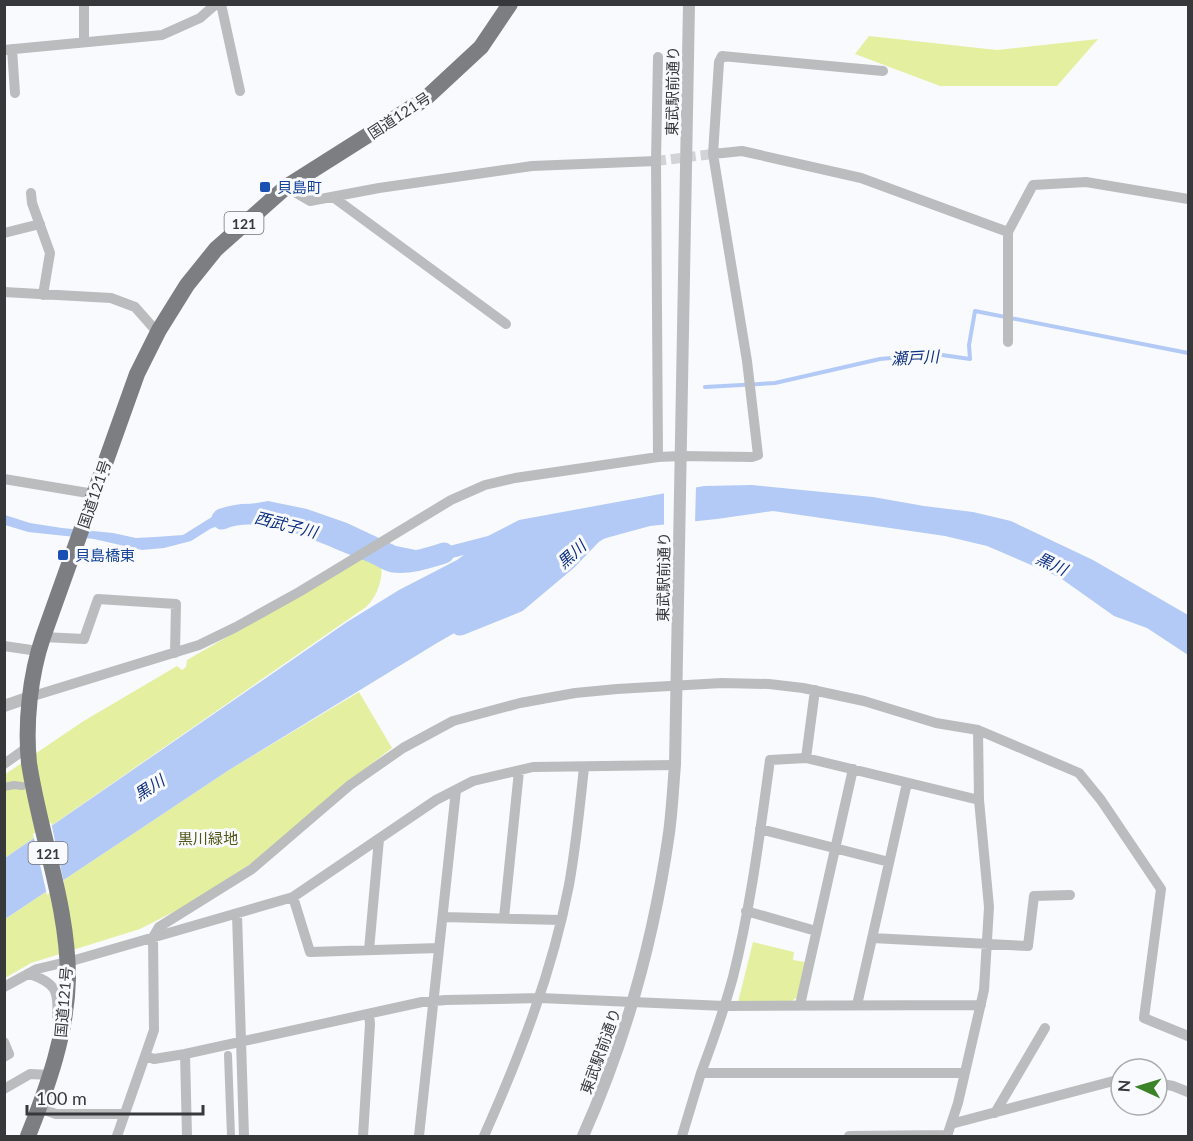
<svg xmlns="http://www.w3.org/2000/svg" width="1193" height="1141" font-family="Lato,'Noto Sans JP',sans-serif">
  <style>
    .green { fill: #e5efa0 }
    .water { fill: #b3caf6 }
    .pier { fill: #f9fafe }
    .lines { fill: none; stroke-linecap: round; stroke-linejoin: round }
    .stream { stroke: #b3caf6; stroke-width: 4 }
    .river { stroke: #b3caf6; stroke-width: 21 }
    .minor-tunnel { stroke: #d2d3d7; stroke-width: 10; stroke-dasharray: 10 5; stroke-linecap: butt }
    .pedestrian { stroke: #bbbcbe; stroke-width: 8 }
    .minor { stroke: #bbbcbe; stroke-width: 10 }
    .tertiary { stroke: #bbbcbe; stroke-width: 12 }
    .trunk { stroke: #7c7e82; stroke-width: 16 }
    .transit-dot { fill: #1a4fb4; stroke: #f9fafe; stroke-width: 2 }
    .labels { text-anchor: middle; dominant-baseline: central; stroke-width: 6; stroke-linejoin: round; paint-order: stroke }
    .shield { fill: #f9fafe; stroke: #717275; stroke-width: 1.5 }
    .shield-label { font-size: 14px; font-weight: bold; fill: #37383a }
    .street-label { font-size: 15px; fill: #37383a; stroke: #f9fafe }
    .transit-label { font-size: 15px; fill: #164399; stroke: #f9fafe; text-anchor: start }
    .park-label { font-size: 15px; fill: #525717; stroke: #f9fafe }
    .water-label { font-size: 16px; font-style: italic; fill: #0e3082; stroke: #f9fafe }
  </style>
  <rect width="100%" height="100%" fill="#f9fafe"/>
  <path class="green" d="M869,36L997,50L1098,39L1057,86H940L855,54Z
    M371,554L380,559C385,575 378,596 366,607L5,858L4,775L82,722L177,666L182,670L186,667L187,660Z
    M359,692L392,748L339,789L255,861L185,906L140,929L31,963L5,978V919L229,770Z
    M753,942L794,952L793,960L805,962L798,997L790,1002H738Z"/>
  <path class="water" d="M752,485L873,497L924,506L973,512L1011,521L1093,560L1188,615V655L1147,628L1114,616L1059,577L987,546L945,536L773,511L717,519L650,526L577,546L515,598L437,643L229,770L5,919V858L347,622L399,590L457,560L464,555L440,561L394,558L352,537L310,521L270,510L257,511L235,519L210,529L191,541L164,548L142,550L94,539L28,532L5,525V515L30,523L62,528L113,533L136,538L155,537L183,535L215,515L245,505L268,501L307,509L347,523L396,546L426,552L488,536L519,520L704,486Z"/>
  <path class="pier" d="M696,485L695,525L664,528V490Z
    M51,822L64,883L47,895L33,834Z"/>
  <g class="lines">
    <path class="stream" d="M705,387L775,383L880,359L935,354L970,359L969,345L975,311L1188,353"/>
    <path class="river" d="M222,519C267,501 329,537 372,552C379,555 386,560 393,562C410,564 428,558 444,553
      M460,625L517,602L567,560L592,534L603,527"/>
    <path class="minor-tunnel" d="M656,161L713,154"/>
    <path class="pedestrian" d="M4,787L14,785L22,786
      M228,1055L231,1136"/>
    <path class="minor" d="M221,4L240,91
      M84,42V4
      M12,49L15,93
      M4,50L162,35L200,18L216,4
      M658,57L656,161L658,457
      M713,154L742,151L861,178L1008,232
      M286,187L310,201L379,188L532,166L656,161
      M31,193L32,203L50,253L43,295
      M333,197L506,324
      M4,233L40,224
      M4,292L111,298L135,307L158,333
      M1008,342V232L1033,185L1086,182L1188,199
      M4,479L94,494
      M43,637L84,639L98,599L176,604L175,653
      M4,646L38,651
      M30,697L199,645L236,627L299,592L451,500L485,485L515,478L658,457L681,456L752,457L758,455L747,361L713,154L719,62L722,56L883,71
      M806,758L815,690
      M4,764L28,747
      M760,829L889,862
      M293,897L310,952L439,948
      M746,911L816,931
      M237,914L244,1136
      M443,917L561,920
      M504,918L519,771
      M872,938L1028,946L1034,896L1070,895
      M369,950L379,839
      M30,974C55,983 59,990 57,1016
      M4,987L37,969L75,960L293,897L436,800L473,781L533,767L675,765
      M800,1005L853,769
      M857,1005L907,783
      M4,1042L9,1054L4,1057
      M185,1054L187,1136
      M145,1056L154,1030L153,937L159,927L252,869L350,785L403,748L453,721L520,703L575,693L617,689L722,683L769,684L803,688L864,701L936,723L978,730L1079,773L1101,800L1161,889L1144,1018L1188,1036
      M965,1073H701C713,1041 724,1010 733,977C751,906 760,832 770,760L806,758L979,800
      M1157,1083L1173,1086L1188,1092
      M4,1089L30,1074L51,1075
      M39,1108L56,1114H124
      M995,1113L1045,1028
      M951,1124L1121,1079
      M117,1136L145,1056L154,1059L185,1054L422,1002L446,1000L540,998L725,1006L981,1005
      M363,1136L370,1024L369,1014
      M419,1136L456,790
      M484,1136C520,1055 552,973 569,885C576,846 580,806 584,767
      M682,1136L701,1073
      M849,1136L948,1135
      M947,1136L958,1103L984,990L989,907L979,800L978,730"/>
    <path class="tertiary" d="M4,706L30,697
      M583,1136C626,1040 654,938 669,833C672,811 673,788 675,765L689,4"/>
    <path class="trunk" d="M28,1136C48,1086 67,1033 68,978C68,905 40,835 29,763C25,724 30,675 43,637L137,374L159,330L187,285L216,249L286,187L425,99L481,47L510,4"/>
  </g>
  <g class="transit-dot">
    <rect x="259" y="181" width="12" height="12" rx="3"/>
    <rect x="57" y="549" width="12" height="12" rx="3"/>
  </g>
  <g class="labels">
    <g class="shield">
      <rect x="224.5" y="212" width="39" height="22" rx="4.5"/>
      <rect x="28.5" y="842" width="39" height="22" rx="4.5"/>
    </g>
    <g class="shield-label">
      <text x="244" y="223">121</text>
      <text x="48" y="853">121</text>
    </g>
    <g class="street-label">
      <text transform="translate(672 91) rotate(-89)">東武駅前通り</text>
      <text transform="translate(399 115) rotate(-33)">国道121号</text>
      <text transform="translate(94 494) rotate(-71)">国道121号</text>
      <text transform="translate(663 577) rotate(-89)">東武駅前通り</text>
      <text transform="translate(63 1002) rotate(-85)">国道121号</text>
      <text transform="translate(600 1051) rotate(-70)">東武駅前通り</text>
    </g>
    <g class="transit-label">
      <text x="277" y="187">貝島町</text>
      <text x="75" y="555">貝島橋東</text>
    </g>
    <g class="park-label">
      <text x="208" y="838">黒川緑地</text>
    </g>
    <g class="water-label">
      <text transform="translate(915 357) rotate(-3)">瀬戸川</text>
      <text transform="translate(286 524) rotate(14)">西武子川</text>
      <text transform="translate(571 554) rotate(-42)">黒川</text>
      <text transform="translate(1052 563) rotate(25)">黒川</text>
      <text transform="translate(149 787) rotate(-33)">黒川</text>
    </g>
  </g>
  <rect width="1193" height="1141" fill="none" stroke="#37383a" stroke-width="12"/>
  <g transform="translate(1139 1087) rotate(274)"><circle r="28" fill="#f9fafe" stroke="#abacb0" stroke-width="1.5"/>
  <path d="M0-4.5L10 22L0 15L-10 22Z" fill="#3c8226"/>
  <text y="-9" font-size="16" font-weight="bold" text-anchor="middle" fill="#37383a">N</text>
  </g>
  <path d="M27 1105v9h176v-9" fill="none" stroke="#37383a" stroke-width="3"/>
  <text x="36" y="1105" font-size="18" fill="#37383a" stroke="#f9fafe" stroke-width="4.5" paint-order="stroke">100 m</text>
</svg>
